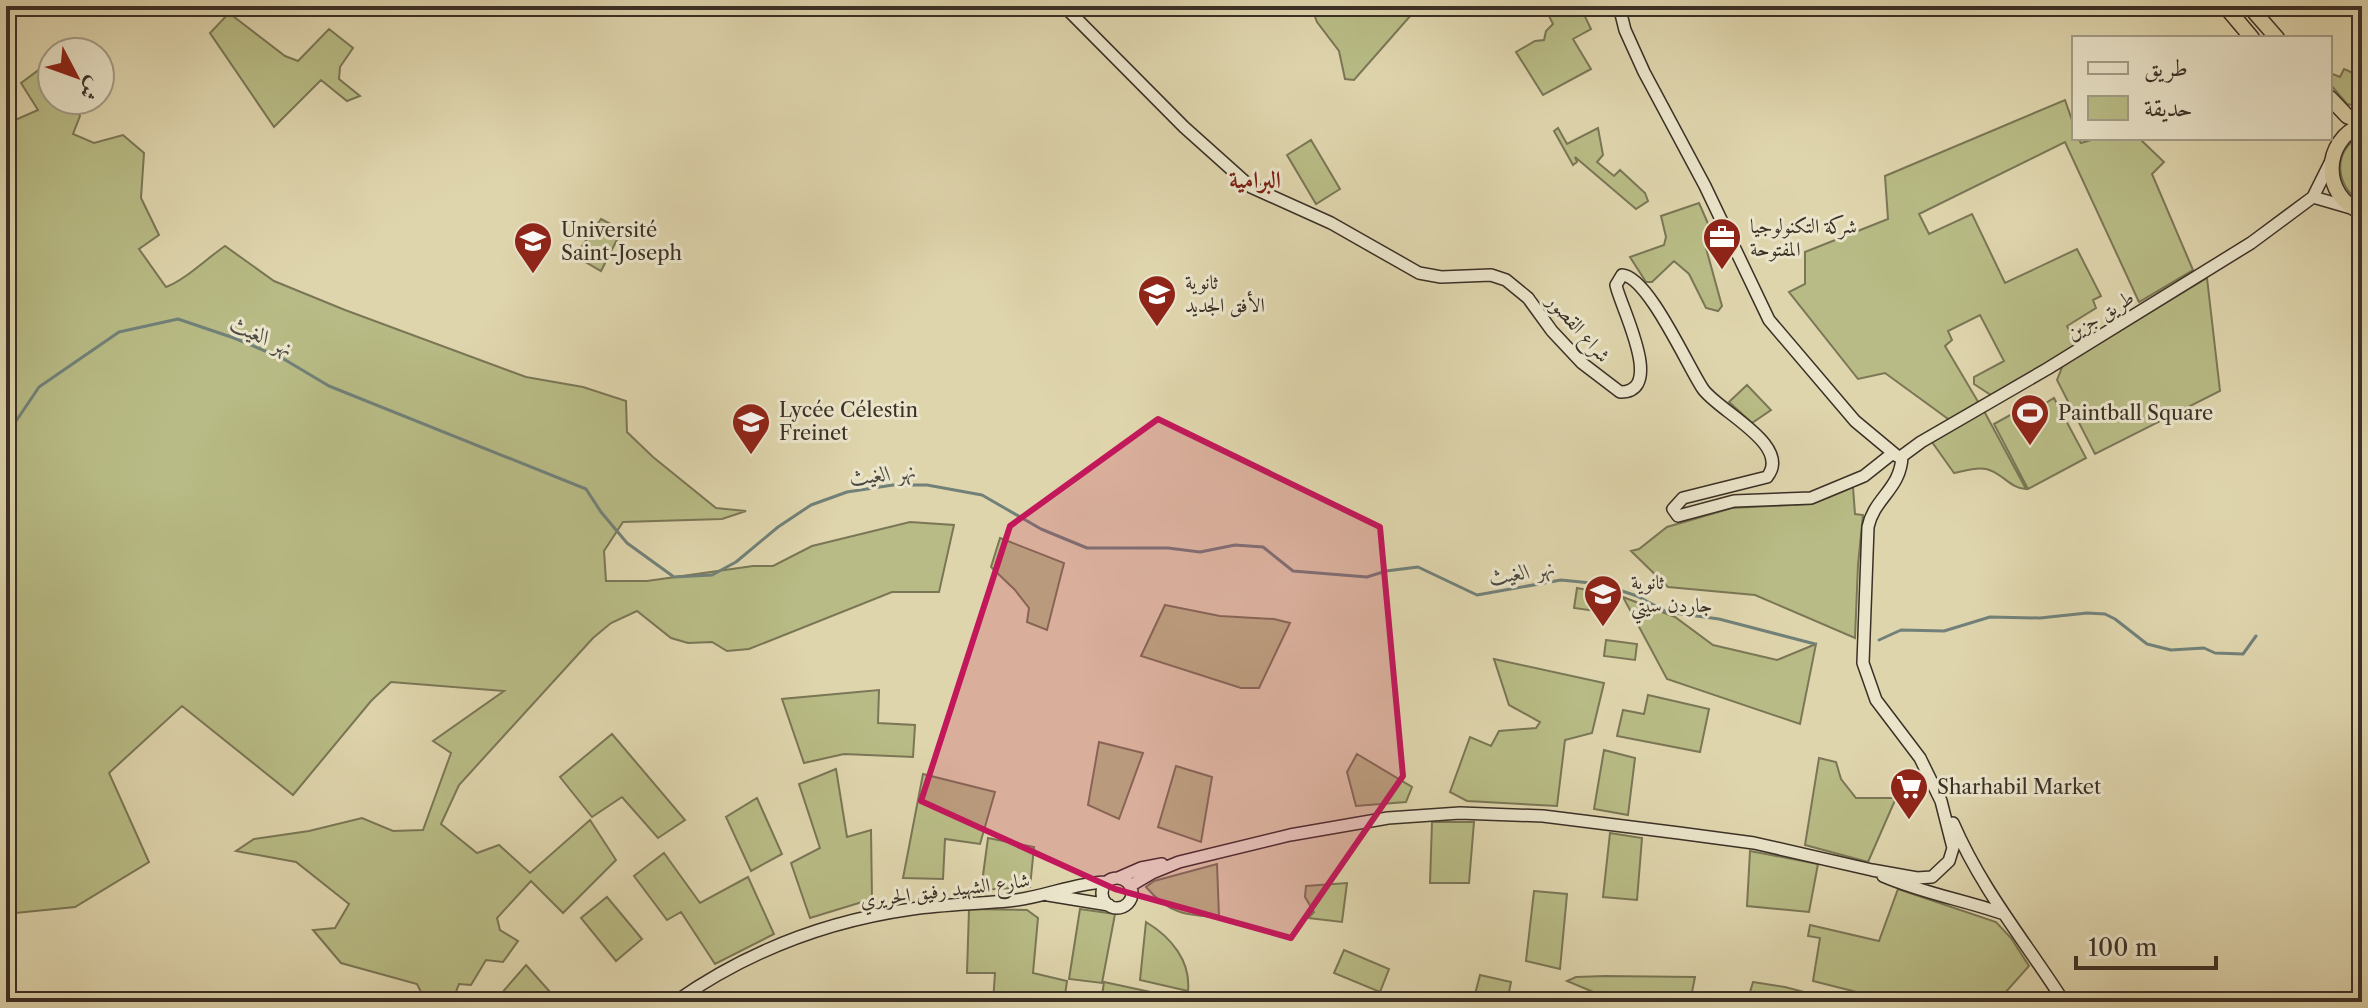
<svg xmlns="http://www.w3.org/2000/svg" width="2368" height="1008" font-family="'Libre Caslon Text',Amiri,serif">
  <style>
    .green { fill: #b8bb85; stroke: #7a7656; stroke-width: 2 }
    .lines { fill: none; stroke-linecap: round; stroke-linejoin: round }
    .stream { stroke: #718179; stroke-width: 3 }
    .secondary-casing { stroke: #3b3026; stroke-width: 14 }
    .highway-casing { stroke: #3b3026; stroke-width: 17 }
    .secondary { stroke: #eae4ca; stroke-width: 11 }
    .highway { stroke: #dfd5ad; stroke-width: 14 }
    .marked { fill: #c2185b; fill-opacity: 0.2; stroke: #c2185b; stroke-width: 6; stroke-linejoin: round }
    .labels { text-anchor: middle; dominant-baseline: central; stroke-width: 6; stroke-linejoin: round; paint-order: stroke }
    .poi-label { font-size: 20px; fill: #3b3026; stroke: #eae4ca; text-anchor: start }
    .street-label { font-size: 20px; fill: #3b3026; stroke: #eae4ca }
    .water-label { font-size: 22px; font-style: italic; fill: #4d4b42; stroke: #eae4ca }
    .quarter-label { font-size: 24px; font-weight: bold; fill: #7a1f14; stroke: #eae4ca }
  </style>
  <rect width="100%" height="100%" fill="#dfd5ad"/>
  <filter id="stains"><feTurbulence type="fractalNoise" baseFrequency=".0025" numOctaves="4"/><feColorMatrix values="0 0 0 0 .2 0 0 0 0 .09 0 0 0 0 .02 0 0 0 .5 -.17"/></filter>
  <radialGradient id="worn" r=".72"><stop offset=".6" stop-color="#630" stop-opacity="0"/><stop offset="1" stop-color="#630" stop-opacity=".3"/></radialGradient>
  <path class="green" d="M1311,6H1419L1354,80L1345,79L1339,51L1317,22Z
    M1544,6H1580L1591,29L1573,39L1591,69L1543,95L1516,52L1535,41L1544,40L1546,31L1553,24L1549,16L1551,8Z
    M229,13L285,56L298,61L329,29L353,48L340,67L339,79L360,96L347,101L321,80L274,127L210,33Z
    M44,66L52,77V100H69L80,116L73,134L94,143L123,135L144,153L141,198L159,235L139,249L166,287C185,280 206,259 225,246L274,281L345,310L526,377L583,387L626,401L627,432L653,457L716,508L746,511L722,519L623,522L604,551L606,581H647L753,566H773L812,546L910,522L954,525L939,592H892L749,649L727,651L712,642L688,643L671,638L637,611L611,623L593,638L459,785L441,824L477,853L499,845L530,873L590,820L616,860L563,913L531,881L497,918L500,930L518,941L503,962L486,960L471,985L459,984L452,1002H426L417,984L341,963L313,930L335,928L349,904L296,862L236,851L254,839L309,831L362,818L393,831L423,830L451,753L433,741L504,691L391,682L371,701L293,795L182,706L109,773L149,862L75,907L6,914V156L16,145L6,129V124L38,110L21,83Z
    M2344,69C2363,75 2362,90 2362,107L2347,104L2330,84V73L2340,77Z
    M2065,100L2074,126V138H2078L2081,143L2098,138L2141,140L2164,162L2152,174L2193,270L2139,302L2065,142L1919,214L1929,234L1972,214L2005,283L2077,249L2101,296L2093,300L2096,308L2067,326L2077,346L1994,397L1974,384V377L2004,361L1980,315L1948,331L1952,340L1945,346L1980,405L1951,421L1885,373L1858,379L1789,292L1805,284V252L1888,219L1885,176Z
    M1558,128L1567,144L1598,128L1603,155L1597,162L1614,176L1620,170L1645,193L1648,201L1636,209L1575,157L1577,162L1573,165L1554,131Z
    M2362,135V203C2335,187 2331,150 2362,135Z
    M1311,140L1340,189L1316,204L1287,155Z
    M1699,203L1713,235L1706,248L1722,306L1718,311L1706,308L1689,274L1674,261L1652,282H1646L1630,257L1664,245L1666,237L1661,216Z
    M601,219L622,230L601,271L575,256Z
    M2207,278L2220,391L2095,454L2057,380L2063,365Z
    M1747,385L1771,410L1752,423L1729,402Z
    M2054,398L2086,458L2028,489L1994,424L2032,403L2036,409Z
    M1984,411L2026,489C2010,489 2002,472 1986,469C1976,467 1964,471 1954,473L1932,442Z
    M1853,487L1855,514L1863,515L1858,565L1855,638L1755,595L1668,587L1631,551L1639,549L1667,527L1732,508L1812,504Z
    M1000,538L1064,563L1047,630L1027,622L1029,608L1015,590L991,567Z
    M1577,588L1613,595L1611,613L1574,608Z
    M1623,597L1675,617L1713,645L1777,660L1816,644L1800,724L1667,679Z
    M1165,605L1220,616L1274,619L1290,623L1259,688H1241L1141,656Z
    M1606,640L1637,644L1635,660L1604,656Z
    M1494,659L1604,683L1592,733L1565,740L1557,806L1467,801L1450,792L1470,737L1491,746L1499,731L1536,728L1540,722L1509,705Z
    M879,690L878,723L915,725L913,757L844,754L804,763L782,699Z
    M1648,695L1709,709L1700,752L1617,736L1623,710L1644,714Z
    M612,734L685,820L658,838L622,797L592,817L560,777Z
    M1099,742L1143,753L1119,819L1088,805Z
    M1604,750L1635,758L1628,815L1594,809Z
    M1357,754L1412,787L1406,802L1356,806L1347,772Z
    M1819,758L1836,762L1841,779L1856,798H1896L1868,862L1805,845Z
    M1176,766L1212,777L1201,842L1158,827Z
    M836,769L847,837L871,830L872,899L810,918L791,863L820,848L799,784Z
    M923,774L995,792L980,844L945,839L943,879L903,878Z
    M757,798L782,854L751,871L726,817Z
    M1432,822H1474L1469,883H1430Z
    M1610,833L1642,838L1637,900L1603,897Z
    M988,838L1034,847L1030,887L981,890Z
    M1750,851L1818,864L1809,912L1747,906Z
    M664,853L700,903L748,877L774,934L715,964L681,912L667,920L634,876Z
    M1217,864L1219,917C1186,916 1168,913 1146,887L1154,881Z
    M1347,883L1342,922L1308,918L1314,912L1305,897L1306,886Z
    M1898,889L1996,922L2011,938L2029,966L1997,1002H1896L1813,981L1820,938L1808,936L1810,925L1879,941Z
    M1534,891L1567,894L1560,969L1526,961Z
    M607,897L642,939L616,961L581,918Z
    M969,909L1027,910L1038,918L1033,973L1067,981L1064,1002H993L995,973H967Z
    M1080,909L1115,914L1102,983L1069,979Z
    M1146,922C1171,937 1191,961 1188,991L1140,980Z
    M1344,950L1389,969L1380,992L1334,973Z
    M526,965L559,1002H494Z
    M1480,975L1511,982L1507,1002H1473Z
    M1605,976L1695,977L1690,1002H1617L1567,981L1576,977Z
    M1104,982L1188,1000L1101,1002Z
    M1753,982L1785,987L1842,1002H1747Z"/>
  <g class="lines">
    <path class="stream" d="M6,436L39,387L119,332L178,319L234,338L282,358L329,386L586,489L601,512L627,543L674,577L712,575L736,562L778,527L811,505L847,492L893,485H927L982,495L1041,529L1087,548H1168L1200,552L1235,545L1263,547L1293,571L1367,577L1386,571L1418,567L1477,595L1561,580L1601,584L1637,596L1667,612L1719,619L1815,644
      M1879,640L1901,630L1944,631L1990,617L2040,618L2087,613L2105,614L2115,619L2147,644L2171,650L2204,648L2215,653L2243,654L2256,636"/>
    <g class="secondary-casing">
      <path id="secondary" d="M1064,6L1184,127L1251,187L1331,223L1419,273L1441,277L1491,275L1506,280L1528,298L1552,331L1582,363L1620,392C1667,393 1619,304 1616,285L1622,275C1648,276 1688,367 1703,389C1718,411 1793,445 1767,477L1683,498L1673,509L1678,516L1734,501L1811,498L1864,476L1893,453
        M1619,6L1625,30L1644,72L1705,186L1769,320L1855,421L1897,456
        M2313,197L2351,208
        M1902,456L1921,442L2047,369L2251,243L2313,197L2331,161
        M1953,823C1982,890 2025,941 2064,1002
        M1883,876C1922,893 1964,900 2004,914
        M1102 893a15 15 0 1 1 30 0a15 15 0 1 1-30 0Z
        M1118,878L1141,868L1162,864
        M1130,886L1152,873L1179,862L1290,835L1388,818L1460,813L1543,816L1679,833L1754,843L1872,870L1917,878L1932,877L1949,861L1953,848L1941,801L1920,758L1876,700L1863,663L1868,527C1874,498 1901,489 1902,456
        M1048,895L1109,905
        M675,1002C746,952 826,921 912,909C947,904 982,904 1016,900C1047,896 1075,883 1106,882"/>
    </g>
    <g class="highway-casing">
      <path id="highway" d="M2225,6L2252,38
        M2249,6L2277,38
        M2330,98L2347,116L2362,122
        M2362,125C2322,140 2321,197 2362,212"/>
    </g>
    <use href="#secondary" class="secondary"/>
    <use href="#highway" class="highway"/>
  </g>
  <path class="marked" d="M1158,419L1380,527L1403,776L1291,938L1115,889L921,801L1010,526Z"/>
  <defs>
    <g id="office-pin" transform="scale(2)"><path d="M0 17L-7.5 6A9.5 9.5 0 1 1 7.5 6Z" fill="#8f2418" stroke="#eae4ca"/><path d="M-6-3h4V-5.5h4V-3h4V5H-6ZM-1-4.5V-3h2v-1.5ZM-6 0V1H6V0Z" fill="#fff"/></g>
    <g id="university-pin" transform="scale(2)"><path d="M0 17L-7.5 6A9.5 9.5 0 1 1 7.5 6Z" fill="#8f2418" stroke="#eae4ca"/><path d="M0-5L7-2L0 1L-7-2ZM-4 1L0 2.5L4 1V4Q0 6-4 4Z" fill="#fff"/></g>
    <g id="school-pin" transform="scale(2)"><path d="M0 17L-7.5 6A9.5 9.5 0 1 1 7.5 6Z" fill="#8f2418" stroke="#eae4ca"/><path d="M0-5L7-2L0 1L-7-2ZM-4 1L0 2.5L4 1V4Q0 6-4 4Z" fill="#fff"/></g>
    <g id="stadium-pin" transform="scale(2)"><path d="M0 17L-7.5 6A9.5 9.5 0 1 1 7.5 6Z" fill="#8f2418" stroke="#eae4ca"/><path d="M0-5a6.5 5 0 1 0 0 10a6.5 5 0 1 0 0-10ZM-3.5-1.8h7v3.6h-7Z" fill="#fff"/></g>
    <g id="supermarket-pin" transform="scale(2)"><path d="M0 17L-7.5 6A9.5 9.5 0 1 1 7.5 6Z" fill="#8f2418" stroke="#eae4ca"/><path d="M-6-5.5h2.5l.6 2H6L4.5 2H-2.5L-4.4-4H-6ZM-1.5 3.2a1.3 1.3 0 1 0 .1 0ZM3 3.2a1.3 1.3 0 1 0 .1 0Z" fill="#fff"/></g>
  </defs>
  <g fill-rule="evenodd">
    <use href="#office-pin" x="1722" y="237"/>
    <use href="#university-pin" x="533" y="241"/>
    <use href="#school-pin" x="1157" y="294"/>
    <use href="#stadium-pin" x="2030" y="413"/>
    <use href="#school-pin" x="751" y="422"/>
    <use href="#school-pin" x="1603" y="594"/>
    <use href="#supermarket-pin" x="1909" y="787"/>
  </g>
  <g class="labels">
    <g class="poi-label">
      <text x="1750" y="226">شركة التكنولوجيا<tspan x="1750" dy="23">المفتوحة</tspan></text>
      <text x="561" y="230">Université<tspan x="561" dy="23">Saint-Joseph</tspan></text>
      <text x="1185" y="282">ثانوية<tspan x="1185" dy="23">الأفق الجديد</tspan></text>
      <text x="779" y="410">Lycée Célestin<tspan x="779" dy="23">Freinet</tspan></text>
      <text x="2058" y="413">Paintball Square</text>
      <text x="1631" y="582">ثانوية<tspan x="1631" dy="23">جاردن سيتي</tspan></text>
      <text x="1937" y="787">Sharhabil Market</text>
    </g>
    <g class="street-label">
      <text transform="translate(2100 315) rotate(-32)">طريق جزين</text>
      <text transform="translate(1579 328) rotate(48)">شراع القصور</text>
      <text transform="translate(945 890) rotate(-7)">شارع الشهيد رفيق الحريري</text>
    </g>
    <g class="water-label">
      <text transform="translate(262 336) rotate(25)">نهر الغيث</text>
      <text transform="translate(883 474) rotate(-6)">نهر الغيث</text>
      <text transform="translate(1522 572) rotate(-9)">نهر الغيث</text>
    </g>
    <g class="quarter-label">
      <text x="1255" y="179">البرامية</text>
    </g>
  </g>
  <rect width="2368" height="1008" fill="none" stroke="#dfd5ad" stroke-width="32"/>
  <rect x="8" y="8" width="2352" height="992" fill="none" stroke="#3b3026" stroke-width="4"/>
  <rect x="16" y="16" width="2336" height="976" fill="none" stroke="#3b3026" stroke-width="2"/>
  <rect x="2072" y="36" width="260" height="104" fill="#eae4ca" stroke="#a49c88" stroke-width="2"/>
  <rect x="2088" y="62" width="40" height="12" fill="#eae4ca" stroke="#a49c88" stroke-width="2"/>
  <text x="2144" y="76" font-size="24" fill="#3b3026">طريق</text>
  <rect x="2088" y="96" width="40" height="24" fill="#b8bb85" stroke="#a49c88" stroke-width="2"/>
  <text x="2144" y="116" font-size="24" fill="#3b3026">حديقة</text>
  <g transform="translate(76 76) rotate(131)"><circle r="38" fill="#eae4ca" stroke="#a49c88" stroke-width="2"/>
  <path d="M0-6L14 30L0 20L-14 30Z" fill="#8f2418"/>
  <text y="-12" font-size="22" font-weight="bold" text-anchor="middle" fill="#3b3026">ش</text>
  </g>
  <path d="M2076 956v12h140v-12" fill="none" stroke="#3b3026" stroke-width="4"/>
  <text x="2088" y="956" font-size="24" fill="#3b3026" stroke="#eae4ca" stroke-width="6" paint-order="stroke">100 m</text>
  <rect width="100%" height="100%" filter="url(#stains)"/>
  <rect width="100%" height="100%" fill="url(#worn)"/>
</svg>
